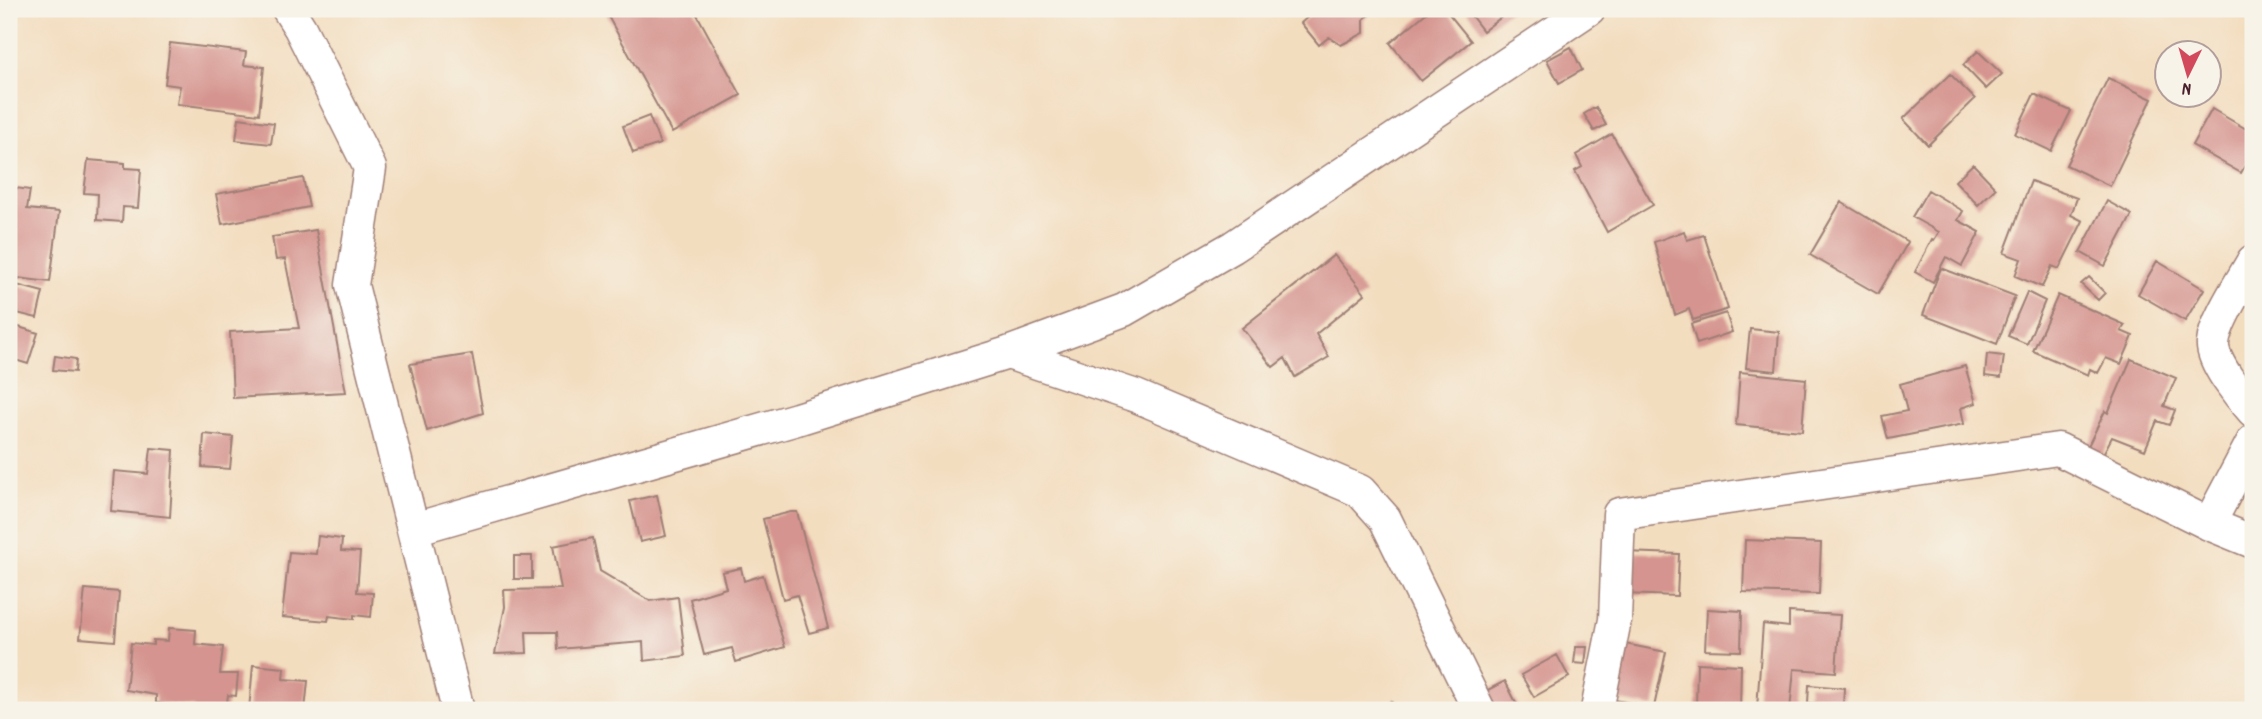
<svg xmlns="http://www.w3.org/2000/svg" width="2262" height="719" font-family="Dekko,sans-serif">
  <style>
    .building { fill: #d5948f }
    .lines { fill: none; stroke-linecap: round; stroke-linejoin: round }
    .street-casing { stroke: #9e7e75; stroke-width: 35 }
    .street { stroke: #fff; stroke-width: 32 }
  </style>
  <rect width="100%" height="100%" fill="#f7f3e8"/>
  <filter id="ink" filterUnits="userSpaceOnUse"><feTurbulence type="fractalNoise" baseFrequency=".0143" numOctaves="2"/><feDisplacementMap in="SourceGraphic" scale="14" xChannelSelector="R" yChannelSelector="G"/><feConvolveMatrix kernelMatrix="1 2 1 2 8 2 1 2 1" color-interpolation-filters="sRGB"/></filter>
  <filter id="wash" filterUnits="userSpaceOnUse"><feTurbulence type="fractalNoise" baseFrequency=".00686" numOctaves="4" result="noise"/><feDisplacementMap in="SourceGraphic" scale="28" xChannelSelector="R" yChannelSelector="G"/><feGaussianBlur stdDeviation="1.57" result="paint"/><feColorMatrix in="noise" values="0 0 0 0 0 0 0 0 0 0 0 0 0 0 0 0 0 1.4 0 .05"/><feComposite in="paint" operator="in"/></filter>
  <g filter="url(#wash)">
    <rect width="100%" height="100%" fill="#f3ddbf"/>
    <g id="blocks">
      <path class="building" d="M604,9H694L741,95L672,133Z
        M1307,9H1376L1364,19V33L1341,45L1329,37L1319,45L1301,23L1311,14Z
        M1431,9H1445L1471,41L1421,81L1390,43Z
        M1466,9H1512L1483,31Z
        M170,43L246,52L244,65L264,67L259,114L177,104L180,86L165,84Z
        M1571,47L1582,70L1559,83L1547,60Z
        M1978,51L2002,74L1986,89L1963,65Z
        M1950,74L1975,99L1928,145L1903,119Z
        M2108,78L2152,99L2110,186L2066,165Z
        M2034,94L2071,111L2051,151L2015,134Z
        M1596,107L1606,125L1594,131L1584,114Z
        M2212,109L2253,133V166L2247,162L2241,173L2192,145Z
        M649,116L660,144L633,153L623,126Z
        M239,118L274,123L271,144L236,140Z
        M1612,134L1653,205L1607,232L1575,171L1582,167L1576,155Z
        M88,160L125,163V168L141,169L138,208L123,207L122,222L97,220L98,194L84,193Z
        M1973,164L1996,188L1978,205L1955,181Z
        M303,178L309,207L222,224L216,194Z
        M2031,181L2077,198L2071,215L2083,221L2059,269L2052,266L2042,287L2015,276L2021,259L2004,253Z
        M9,187L30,190L27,209L59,212L50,282L9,277Z
        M1928,190L1963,211L1958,220L1980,232L1962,266L1946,257L1933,282L1915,272L1932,239L1934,240L1939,232L1912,217Z
        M2107,201L2132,215L2105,266L2080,252Z
        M1841,202L1908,242L1878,294L1810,255Z
        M316,230L346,392L233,398L230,332L299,328L285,259L276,260L272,237Z
        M1684,231L1687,240L1704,235L1728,309L1693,320L1689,309L1675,315L1654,242Z
        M1334,255L1365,294L1316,334L1329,357L1295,377L1285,358L1273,367L1242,328Z
        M2157,261L2204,289L2185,321L2138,294Z
        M1941,268L2015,296L1997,344L1923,315Z
        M2089,277L2105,293L2098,300L2081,284Z
        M9,283L43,292L37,318L9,311Z
        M2027,292L2045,301L2027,344L2008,336Z
        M2058,295L2125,325L2121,331L2133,336L2121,364L2106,358L2098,373L2090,369L2088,375L2033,351Z
        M1726,313L1732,332L1697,344L1691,324Z
        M9,324L38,333L28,364L9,358Z
        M1750,329L1779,332L1776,371L1746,368Z
        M472,354L483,413L427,431L410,364Z
        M1987,354L2004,356L2001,378L1985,376Z
        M55,356L76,359L75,372L53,370Z
        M2131,359L2176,378L2164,406L2175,410L2169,425L2157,421L2145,450L2112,437L2102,456L2087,448L2105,411L2108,413Z
        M1965,366L1976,403L1961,408L1964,424L1888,439L1882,416L1907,411L1900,384Z
        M1740,372L1806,379L1802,431L1736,425Z
        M204,434L233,437L230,469L202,467Z
        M151,448L174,450L170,517L111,511L114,471L148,474Z
        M657,495L666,536L640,542L630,501Z
        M791,512H797L828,628L809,633L797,595L783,599L763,519Z
        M318,536L342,539L341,551L360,552L357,592L373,593L371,617L354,615V619L329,616L328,621L282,617L289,552L316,554Z
        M593,538L600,571L650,601L678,597L685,656L644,661L643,642L558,649L557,632H526L527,653L495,654L505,607L504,590L561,589L553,546Z
        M1745,540L1821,543L1819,594L1743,592Z
        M1625,552L1679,554L1677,596L1624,594Z
        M514,556H532V579H514Z
        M741,568L744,581L763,575L785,647L736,662L732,648L704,655L690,599L726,588L722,572Z
        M85,589L119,592L115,641L80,638Z
        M1707,609L1742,611L1741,651L1705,650Z
        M1789,612L1840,615L1836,672L1794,669L1790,710L1757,708L1763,624L1789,627Z
        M169,628L196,630L195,644L223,647L220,674H238L236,696L228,695L226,710H193L194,707L156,703V695L126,690L131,643L153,645V640L168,641Z
        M1620,643L1666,652L1654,707L1609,699Z
        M1576,647H1587L1585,664L1574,663Z
        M1557,655L1569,677L1534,697L1521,675Z
        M1697,663L1741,665L1740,710H1696Z
        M253,665L284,668L283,679L308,681L305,710H249Z
        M1505,681L1520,710H1485L1478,695Z
        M1809,685L1844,688L1843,706L1808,703Z
        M1391,701L1397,710H1378Z"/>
    </g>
  </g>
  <g filter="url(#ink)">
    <use href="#blocks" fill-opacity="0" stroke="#9e7e75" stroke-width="2"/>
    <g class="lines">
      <g class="street-casing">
        <path id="street" d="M288,9L300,28L370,168L352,285L458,710
          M2253,261C2242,281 2215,321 2213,343C2211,361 2241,398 2253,411
          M1008,353L1136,396L1360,491L1385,519L1479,710
          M2209,524L2253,441
          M414,529L797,419L1008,353L1124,310L1233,247L1589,9
          M1597,710L1615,620L1619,514L2058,449L2209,524L2253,542"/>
      </g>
      <use href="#street" class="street"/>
    </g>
  </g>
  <rect width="2262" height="719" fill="none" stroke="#f7f3e8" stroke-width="35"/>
  <g transform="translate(2188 74) rotate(185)"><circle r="33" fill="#f7f3e8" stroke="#b29e9c" stroke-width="2"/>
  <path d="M0-5L12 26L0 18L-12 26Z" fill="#d1495b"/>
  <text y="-10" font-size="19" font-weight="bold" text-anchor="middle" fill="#4a1f2b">N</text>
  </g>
</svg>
